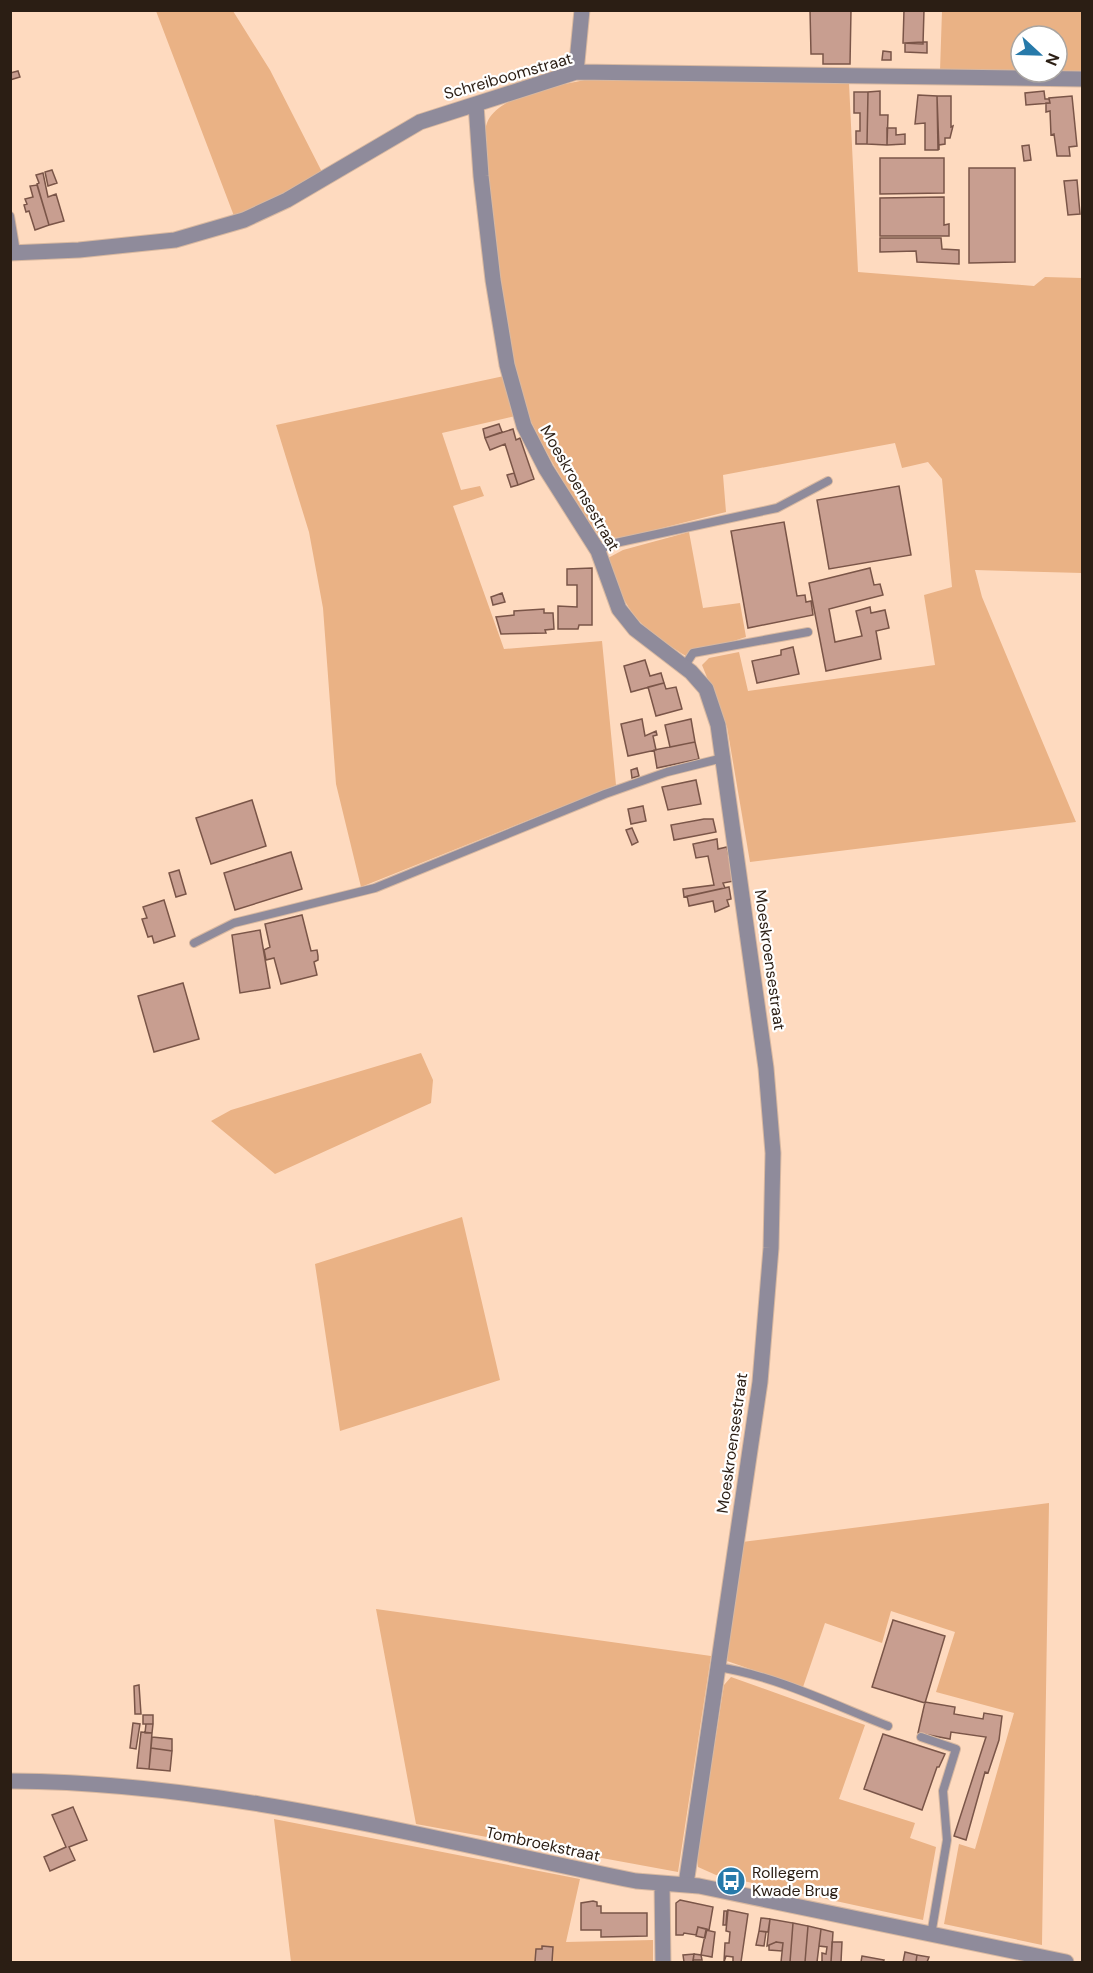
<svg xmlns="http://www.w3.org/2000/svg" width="1093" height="1973" font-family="'DM Sans',sans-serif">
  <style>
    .green { fill: #eab285 }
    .building { fill: #c89e90; stroke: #7a5548; stroke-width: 1.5 }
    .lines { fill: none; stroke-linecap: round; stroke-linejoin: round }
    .service-casing { stroke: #d8b8a0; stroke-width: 10 }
    .minor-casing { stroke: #d8b8a0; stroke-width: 17 }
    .tertiary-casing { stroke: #d8b8a0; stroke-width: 17 }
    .service { stroke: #8f8b9b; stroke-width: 8 }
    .minor { stroke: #8f8b9b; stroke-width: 15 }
    .tertiary { stroke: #8f8b9b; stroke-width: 15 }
    .labels { text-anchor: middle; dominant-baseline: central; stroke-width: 4.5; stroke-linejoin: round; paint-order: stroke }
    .street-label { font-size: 16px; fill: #2b1e14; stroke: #fff }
    .poi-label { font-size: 16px; fill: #2b1e14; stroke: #fff; text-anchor: start }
  </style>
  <rect width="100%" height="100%" fill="#fedabf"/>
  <path class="green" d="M156,11H233L270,70L322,172L274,202L234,216Z
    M942,11H1082V73L1057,72V36H1021V72L940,71Z
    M590,79L849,83L858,272L1034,286L1045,277L1082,278V573L975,570L982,597L1076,822L750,862L727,727L702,665L709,658L739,652L748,691L935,665L924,595L952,587L942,479L928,462L902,468L895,443L723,475L726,512L626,537C617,538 608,539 599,534C589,529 572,497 566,486C552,462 538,438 527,413C504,361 498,274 491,216C489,191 476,138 490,117C508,92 561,85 590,79Z
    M504,376L515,416L442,433L461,490L480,486L484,496L453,506L504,649L602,641L616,785L361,887L336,784L323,608L309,532L276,425Z
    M689,532L703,608L740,603L746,637L686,656C638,626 625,613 608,558L623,550Z
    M421,1053L433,1080L431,1103L275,1174L211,1121L231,1110Z
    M462,1217L500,1380L340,1431L315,1264Z
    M1049,1503L1042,1945L944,1924L959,1844L975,1849L1014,1713L936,1692L955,1632L891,1611L882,1643L825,1623L803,1687L727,1661L742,1542Z
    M376,1609L711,1656L678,1872L416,1824Z
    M731,1677L865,1725L839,1799L915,1823L910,1838L936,1847L923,1920L716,1875L698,1867L697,1856L724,1685Z
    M274,1819L580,1879L566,1942L653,1940V1962H291Z"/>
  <path class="building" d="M810,10H851L850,64H823V54H811Z
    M904,10H924L923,44L903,43Z
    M923,42H927V53L905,52V43Z
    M883,51L891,52V60H882Z
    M18,71L20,77L10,80V73Z
    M880,91V115H888L887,145L867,144L868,92Z
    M1044,91L1045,99H1049L1050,103L1026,105L1025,93Z
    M854,92H868L867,144H856V131H860V113H854Z
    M918,95L937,96L938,150H925V123L915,124Z
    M937,96H951V127L953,126L950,138H945V144L939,145V150Z
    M1072,96L1077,146L1069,147L1070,156H1057L1054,134L1051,135L1050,111L1046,112V103H1050L1049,98Z
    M887,128H896V135L905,134V144L887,145Z
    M1029,145L1031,160L1024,161L1022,146Z
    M880,158H944V193L880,194Z
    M969,168H1015V262L969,263Z
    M52,170L57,183L48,186L45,172Z
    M43,173L48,197L56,194L64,221L49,225L37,184L39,183L36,175Z
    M1077,180L1080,214L1068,215L1064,181Z
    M37,185L49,225L35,230L29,211L26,212L24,205L27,204L25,199L33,197L30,186Z
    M944,197V225L949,224V236H880V198Z
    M880,238H941L942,249L959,250V264L917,262L916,251L880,252Z
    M499,424L502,432L485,438L483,429Z
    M513,429L516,440L520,438L534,479L518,485L505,444L490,450L485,438Z
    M514,473L518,485L511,487L507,475Z
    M899,486L911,555L829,569L817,500Z
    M784,522L797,596L805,595L806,602L811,601L813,615L748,628L731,531Z
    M592,568V625H579L578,629H558V606L577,607V585H567V569Z
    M870,568L874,585L880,584L883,595L829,609L835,642L862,636L856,611L870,607L871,613L885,610L889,628L876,631L881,659L826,671L809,583Z
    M502,593L505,602L493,605L491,597Z
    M544,609V613H553L554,629L545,630L546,633L501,634L496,617L514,615V611Z
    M793,647L799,674L757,683L752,661L781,655V650Z
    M645,660L650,676L661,673L664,683L631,692L624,666Z
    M664,683L666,689L676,687L682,709L656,716L648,687Z
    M642,719L645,736L656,731L657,735L653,736L656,750L628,756L621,724Z
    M691,719L695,742L670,747L665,725Z
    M695,742L699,759L657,768L654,750Z
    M637,768L639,776L632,778L631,770Z
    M696,780L701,804L668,810L662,787Z
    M252,800L266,846L211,864L196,818Z
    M643,806L646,821L631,824L628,809Z
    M704,819H713L716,832L674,840L671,825Z
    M632,828L638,842L632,845L626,830Z
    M717,839L718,849L727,847L734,881L723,883L725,888L684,897L683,889L714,885L708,856L696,858L693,844Z
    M291,852L302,889L235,910L224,873Z
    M179,870L186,894L176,897L169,873Z
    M729,887L731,899L727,900L729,906L715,912L713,901L689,906L687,896Z
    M164,900L175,936L154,943L152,936L148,937L142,919L147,918L143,907Z
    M302,915L311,951L317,950L318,956V960L314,962L317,975L281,984L274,958L266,960L264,950L270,947L265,924Z
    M260,930L270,988L240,993L232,935Z
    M183,983L199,1039L154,1052L138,996Z
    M893,1620L945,1636L925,1703L872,1687Z
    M139,1685L141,1714H135L134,1686Z
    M925,1702L955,1707L954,1714L983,1719L984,1713L1002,1716L999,1740L988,1773L985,1772L966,1840L954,1836L986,1737L951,1732L950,1739L918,1733Z
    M143,1715H153V1724H143Z
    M133,1723L140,1724L136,1749L130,1748Z
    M146,1724H153L152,1733H145Z
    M141,1732L152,1733L149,1769L137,1768Z
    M883,1734L945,1754L939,1767H937L922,1810L864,1789Z
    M152,1737L172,1739V1751L151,1748Z
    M151,1748L172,1751L170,1771L149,1769Z
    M73,1807L87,1840L69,1847L75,1860L50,1871L44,1857L66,1847L52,1815Z
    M680,1900L713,1907L709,1930L698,1927L696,1935L684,1933L683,1935H676V1903Z
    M593,1901L597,1902V1906H601V1913H647V1936L601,1937V1930H581V1903Z
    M728,1910L748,1914L741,1962H733V1957L726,1956L724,1962L725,1943H729L730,1932L726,1931Z
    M724,1911H727L726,1925H723Z
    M761,1918L770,1919L768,1932L759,1931Z
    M770,1919L793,1923L790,1962H781L783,1943L776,1942L767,1946Z
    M793,1923L808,1926L805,1962H790Z
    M808,1926L821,1929L817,1962H805Z
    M698,1927L707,1929L705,1938L696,1936Z
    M821,1929L833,1932L831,1962H822V1953L826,1954L827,1947L819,1946Z
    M706,1930L715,1932L712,1957L701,1955Z
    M759,1931L766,1932L764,1946L756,1945Z
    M776,1942L783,1943L782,1951L769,1950V1945Z
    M832,1942H842L841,1962H831Z
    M542,1946L553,1947L552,1962H535L536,1949H542Z
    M905,1952L917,1955L916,1962H903Z
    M694,1954L701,1955L702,1960H693Z
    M694,1954L693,1962H684L683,1955Z
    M917,1955L929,1957L927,1962H916Z
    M862,1956L884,1960L883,1962H861Z"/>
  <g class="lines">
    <g class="service-casing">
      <path id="service" d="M10,216L16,252
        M598,551L611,544L777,508L828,481
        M684,667L693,653L808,632
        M194,943L234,923L375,888L605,794L667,772L723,758
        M718,1667C776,1676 834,1705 888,1726
        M921,1737L956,1749L943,1791L947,1840L931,1935"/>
    </g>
    <g class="minor-casing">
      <path id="minor" d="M576,72L582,10
        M476,105L481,176L493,280L507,365L524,426L546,469L598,551L619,609L635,629L691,672L706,689L718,725L766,1068L773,1153L771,1248L760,1382L686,1884
        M10,253L79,250L175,240L244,220L287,200L420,122L576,72L1082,79"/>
    </g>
    <g class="tertiary-casing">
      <path id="tertiary" d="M10,1781C222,1782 429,1839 636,1881L699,1886L1066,1962
        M662,1884L663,1962"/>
    </g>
    <use href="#service" class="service"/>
    <use href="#minor" class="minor"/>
    <use href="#tertiary" class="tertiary"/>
  </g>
  <defs>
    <g id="bus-disc" transform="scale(1.5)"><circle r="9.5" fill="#277aaa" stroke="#fff"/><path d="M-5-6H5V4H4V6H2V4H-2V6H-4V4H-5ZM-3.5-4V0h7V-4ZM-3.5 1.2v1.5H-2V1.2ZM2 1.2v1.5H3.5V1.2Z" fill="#fff"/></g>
  </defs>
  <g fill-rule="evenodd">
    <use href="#bus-disc" x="731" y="1881"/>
  </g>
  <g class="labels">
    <g class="street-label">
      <text transform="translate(508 76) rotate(-16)">Schreiboomstraat</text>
      <text transform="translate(580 488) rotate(60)">Moeskroensestraat</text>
      <text transform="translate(770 960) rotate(82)">Moeskroensestraat</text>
      <text transform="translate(732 1443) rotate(-82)">Moeskroensestraat</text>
      <text transform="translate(543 1844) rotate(12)">Tombroekstraat</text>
    </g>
    <g class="poi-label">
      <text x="752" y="1872">Rollegem<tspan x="752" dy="18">Kwade Brug</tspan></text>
    </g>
  </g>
  <rect width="1093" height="1973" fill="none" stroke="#2b1e14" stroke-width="24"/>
  <g transform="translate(1039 54) rotate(112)"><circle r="28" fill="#ffffff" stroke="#aaa5a1" stroke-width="1.5"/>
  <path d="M0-4.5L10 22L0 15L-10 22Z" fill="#277aaa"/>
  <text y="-9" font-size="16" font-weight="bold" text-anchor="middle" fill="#2b1e14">N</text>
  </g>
</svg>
